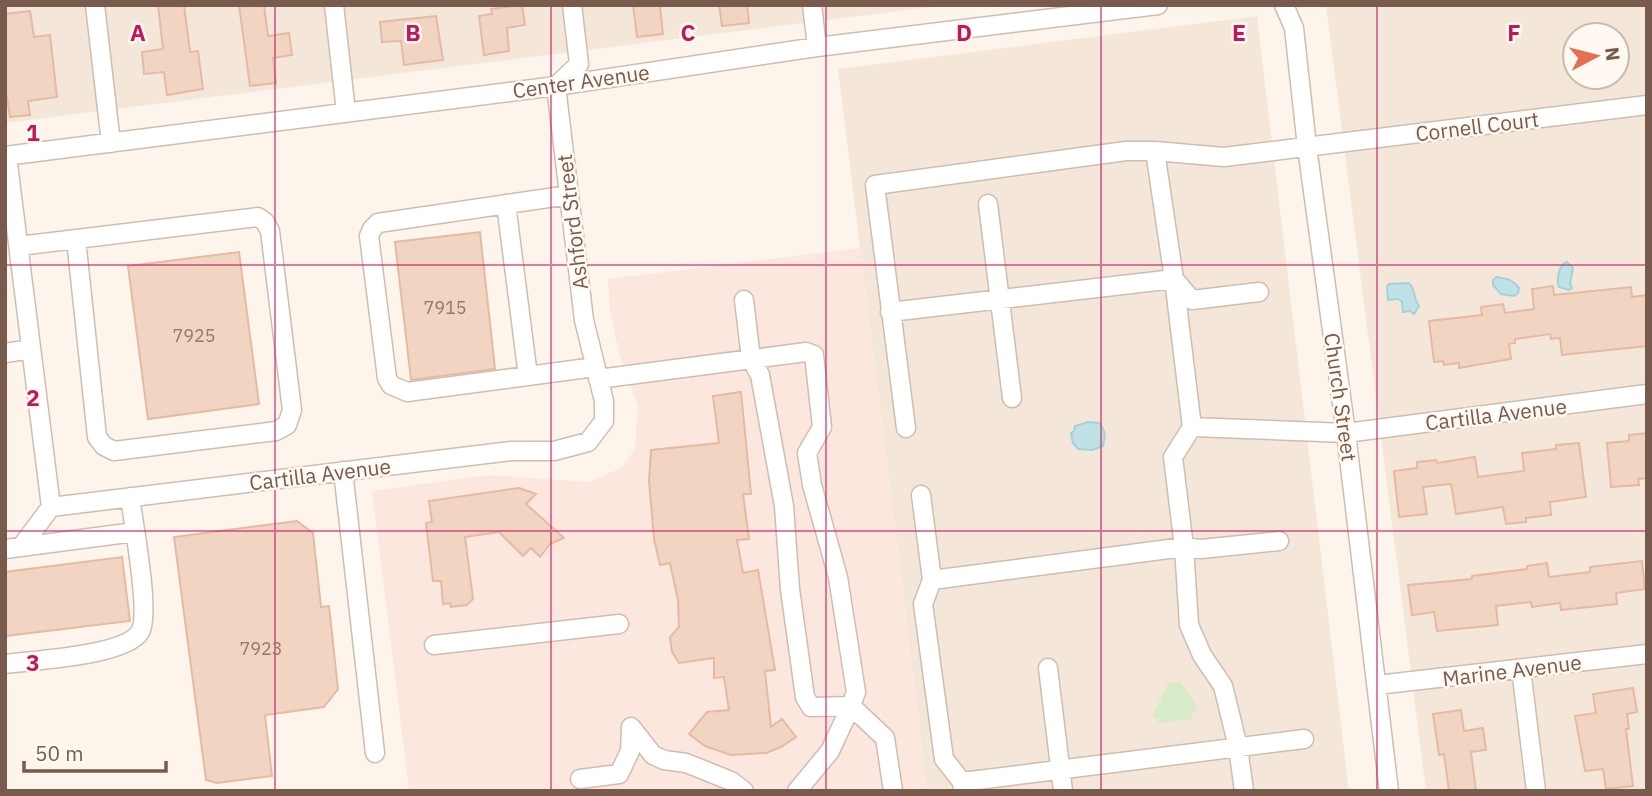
<svg xmlns="http://www.w3.org/2000/svg" width="1652" height="796" font-family="'IBM Plex Sans',sans-serif">
  <style>
    .residential { fill: #f4e7d9; fill-rule: evenodd }
    .commercial { fill: #fce7df }
    .green { fill: #d7ebc8 }
    .water { fill: #bfe2e7; stroke: #a5d2d9; stroke-width: 2 }
    .building { fill: #f2d4c3; stroke: #e5baa3; stroke-width: 2 }
    .lines { fill: none; stroke-linecap: round; stroke-linejoin: round }
    .minor-casing { stroke: #cfbdaf; stroke-width: 21 }
    .minor { stroke: #fff; stroke-width: 18 }
    .grid { fill: none; stroke: #c2185b; stroke-width: 2; stroke-opacity: 0.55 }
    .labels { text-anchor: middle; dominant-baseline: central; stroke-width: 5; stroke-linejoin: round; paint-order: stroke }
    .number-label { font-size: 18px; fill: #96796a }
    .street-label { font-size: 21px; fill: #785b4d; stroke: #fff9f2 }
    .grid-label { font-size: 23px; text-anchor: middle; font-weight: bold; fill: #c2185b; stroke: #fff9f2; stroke-width: 5; stroke-linejoin: round; paint-order: stroke }
  </style>
  <rect width="100%" height="100%" fill="#fdf5eb"/>
  <path class="residential" d="M5,5H947L5,123Z
    M1326,5H1647V791H1426ZM1575,35H1617V77H1575Z
    M1257,16L1349,791H927L838,69Z"/>
  <path class="commercial" d="M860,248L927,791H409L372,491L488,475L589,482L621,468L635,449L638,406L620,357L610,312L608,279Z"/>
  <path class="green" d="M1179,681L1190,695L1198,710L1193,712L1192,719L1159,723L1157,719L1152,716L1169,682L1174,684Z"/>
  <path class="water" d="M1567,262L1573,268L1570,284L1572,288L1569,290L1559,287C1556,280 1559,264 1567,262Z
    M1497,277C1506,279 1513,279 1519,288L1518,293L1514,296L1501,294L1493,285V280Z
    M1409,283C1416,289 1413,299 1419,306L1414,314L1410,311L1403,312L1402,302L1398,299L1388,300L1387,287L1389,284Z
    M1088,422L1100,423C1107,437 1105,432 1103,446L1092,450L1078,449L1073,443L1071,433L1074,431L1075,426Z"/>
  <path class="building" d="M158,5H184L190,52L198,51L203,89L167,95L164,72L144,74L142,52L163,49Z
    M239,5H264L268,36L289,33L292,55L273,58L276,83L250,86Z
    M522,5L525,25L507,28L509,51L484,55L479,16L492,14L491,9Z
    M633,5H660L663,34L637,37Z
    M719,5H747L749,23L722,26Z
    M30,11L34,37L50,35L57,97L28,101L30,115L10,117L7,98L5,99V14Z
    M436,16L443,60L404,65L401,41L382,42L380,22Z
    M480,232L495,369L411,380L395,242Z
    M239,252L259,404L148,419L128,266Z
    M1553,286L1554,295L1631,287L1632,297L1647,295V346L1562,355L1560,338L1551,339L1550,334L1515,339V343L1509,344L1511,359L1459,368V363L1444,365L1443,361L1434,362L1429,321L1482,315L1481,307L1503,304L1505,313L1534,309L1532,289Z
    M741,392L751,494H743L749,539L737,540L743,573L758,570L775,670L765,671L771,727L782,719L796,737L781,747L766,753L731,755L705,746L689,734L707,712L729,710L724,677L714,678V658L679,663L672,652L670,637L679,627L678,600L670,563L660,565L654,539L649,481L651,450L719,443L713,396Z
    M1647,433V478L1638,479L1639,485L1611,487L1607,443L1629,441V435Z
    M1579,443L1586,497L1550,502L1551,515L1526,518V522L1506,524L1503,507L1456,514L1451,484L1423,487L1427,514L1399,517L1394,471L1417,468V462L1436,460L1437,463L1475,457L1478,477L1524,471L1522,453L1556,449V445Z
    M519,488L536,494L526,504L564,538L550,544L540,557L531,548L523,556L499,532L465,537L473,599L467,605L451,607L450,603L443,604L441,581H433L426,523L432,522L429,501Z
    M297,521L313,533L321,607L329,606L338,689L324,707L265,715L272,776L217,783L206,780L174,537Z
    M122,557L130,621L5,636V572Z
    M1642,561L1645,589L1616,593L1617,604L1561,610L1560,603L1532,607L1531,602L1496,606L1498,625L1437,631L1434,612L1412,615L1408,585L1472,579V576L1527,569V566L1547,563L1549,577L1590,572V567Z
    M1633,688L1637,712L1627,714L1629,729H1626L1633,786L1606,789L1603,769L1585,771L1575,716L1596,713L1593,694Z
    M1461,710L1464,731L1483,728L1486,750L1471,752L1476,791H1449L1444,754L1439,755L1433,714Z"/>
  <g class="lines">
    <g class="minor-casing">
      <path id="minor" d="M95,5L111,143
        M334,5L346,112
        M812,5L817,47
        M1284,5L1294,28L1307,147L1346,433L1389,791
        M1155,151L1174,279L1192,427L1173,457L1184,547L1189,625L1202,655L1223,686L1238,747L1244,791
        M5,156L556,86L817,47L1158,5
        M7,156L51,507
        M569,195L378,223L372,229L369,236L387,378L391,385L407,392L595,367
        M506,204L528,376
        M988,204L1012,398
        M19,246L258,217L265,222L270,231L292,410L287,425L276,431L114,451L104,446L97,437L76,239
        M890,312L1174,279L1192,300L1259,292
        M5,353L31,349
        M598,379C667,370 737,361 806,352L814,355L822,427L807,453L812,485L838,577L856,692L851,706L811,707L805,697L790,589L784,506L760,375L751,359L744,300
        M1192,427L1346,433L1647,394
        M906,428L875,185L1126,151H1155L1224,157L1647,105
        M343,471L375,753
        M921,495L932,580L923,604L944,759L962,782
        M51,507L511,451H554L588,442L604,421V401L584,320L556,86L579,64L572,5
        M21,547L51,507
        M5,549L135,532
        M932,580L1184,547L1201,549L1279,541
        M434,645L619,624
        M5,664C34,660 125,656 140,632C151,615 133,521 130,497
        M1048,668L1063,791
        M1521,669L1536,791
        M1377,685L1647,654
        M631,727L653,755L664,760L686,763L731,781L744,791
        M580,779L619,774L630,751L631,727
        M797,791L830,751L851,706L885,738L893,791
        M963,791L962,782L1304,739"/>
    </g>
    <use href="#minor" class="minor"/>
  </g>
  <path class="grid" d="M275,5V791M551,5V791M826,5V791M1101,5V791M1377,5V791M5,265H1647M5,531H1647"/>
  <g class="labels">
    <g class="number-label">
      <text x="445" y="307">7915</text>
      <text x="194" y="335">7925</text>
      <text x="261" y="648">7923</text>
    </g>
    <g class="street-label">
      <text transform="translate(581 81) rotate(-8)">Center Avenue</text>
      <text transform="translate(1477 126) rotate(-7)">Cornell Court</text>
      <text transform="translate(572 222) rotate(-97)">Ashford Street</text>
      <text transform="translate(1341 397) rotate(82)">Church Street</text>
      <text transform="translate(1496 414) rotate(-7)">Cartilla Avenue</text>
      <text transform="translate(320 474) rotate(-7)">Cartilla Avenue</text>
      <text transform="translate(1512 670) rotate(-7)">Marine Avenue</text>
    </g>
  </g>
  <g class="grid-label">
    <text x="138" y="41">A</text>
    <text x="413" y="41">B</text>
    <text x="688" y="41">C</text>
    <text x="964" y="41">D</text>
    <text x="1239" y="41">E</text>
    <text x="1514" y="41">F</text>
    <text x="33" y="141">1</text>
    <text x="33" y="406">2</text>
    <text x="33" y="671">3</text>
  </g>
  <rect width="1652" height="796" fill="none" stroke="#785b4d" stroke-width="14"/>
  <g transform="translate(1596 56) rotate(83)"><circle r="33" fill="#fff9f2" stroke="#c9bab0" stroke-width="2"/>
  <path d="M0-5L12 26L0 18L-12 26Z" fill="#e56f52"/>
  <text y="-10" font-size="19" font-weight="bold" text-anchor="middle" fill="#785b4d">N</text>
  </g>
  <path d="M24 761v10h142v-10" fill="none" stroke="#785b4d" stroke-width="3.5"/>
  <text x="35" y="761" font-size="21" fill="#785b4d" stroke="#fff9f2" stroke-width="5" paint-order="stroke">50 m</text>
</svg>
